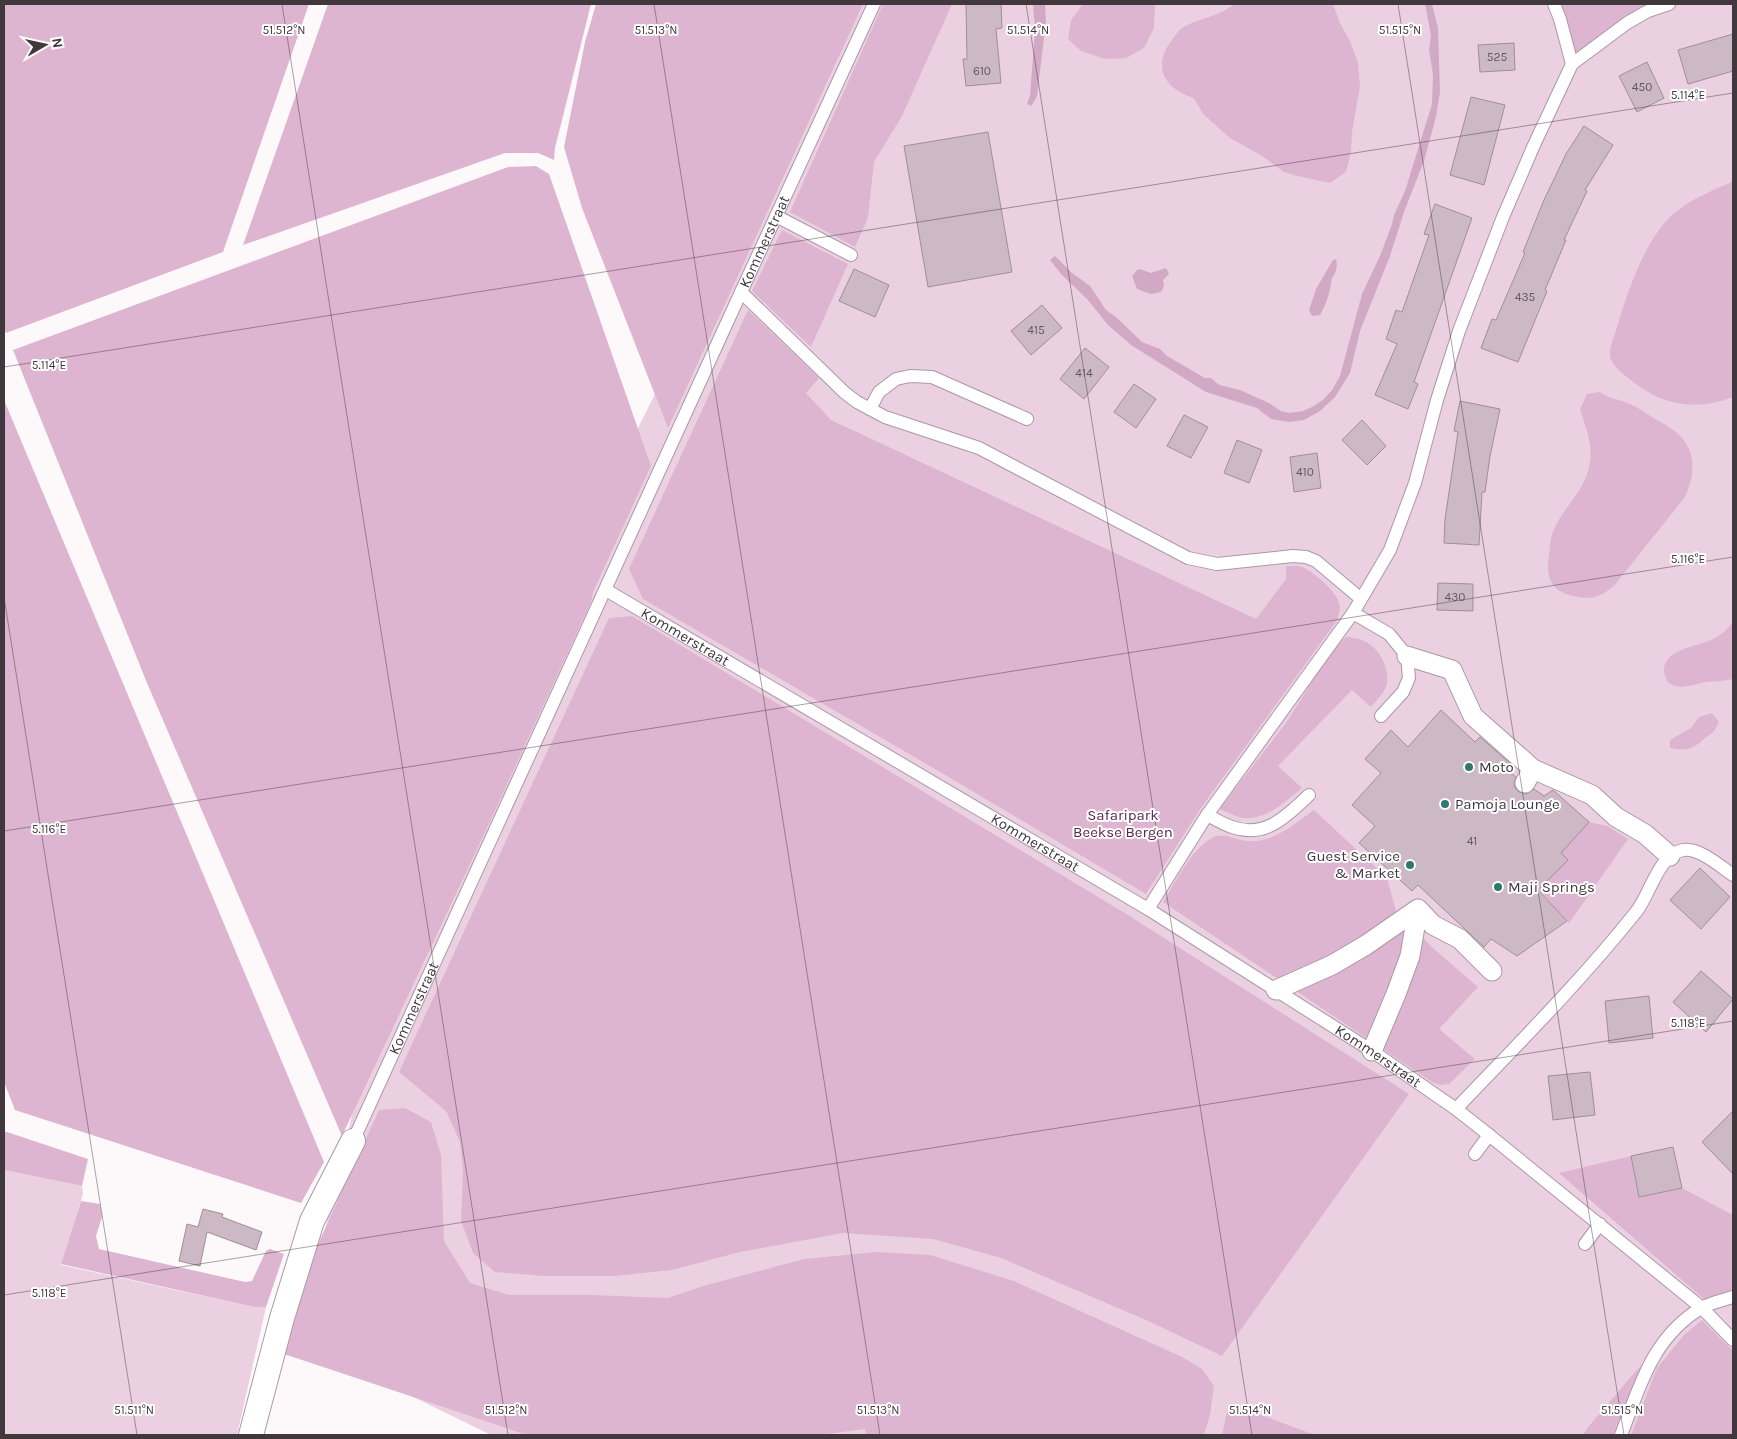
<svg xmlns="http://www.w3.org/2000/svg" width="1737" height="1439" font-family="Karla,sans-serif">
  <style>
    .green { fill: #ebd0e2 }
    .forest { fill: #deb5d0 }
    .water { fill: #d2a9c4 }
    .building { fill: #cdb9c6; stroke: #a18e9a }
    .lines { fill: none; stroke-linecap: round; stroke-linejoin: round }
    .service-casing { stroke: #ab98a4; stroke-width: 14 }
    .pedestrian-casing { stroke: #ab98a4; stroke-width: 21 }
    .minor-casing { stroke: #ab98a4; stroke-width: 26 }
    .service { stroke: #fff; stroke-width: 12 }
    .pedestrian { stroke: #fff; stroke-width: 19 }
    .minor { stroke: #fff; stroke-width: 24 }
    .ticks { fill: none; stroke: #41383e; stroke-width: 1; stroke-opacity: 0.45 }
    .poi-dot { fill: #2f7772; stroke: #fff; stroke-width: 2 }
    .labels { text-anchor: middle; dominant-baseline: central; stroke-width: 4; stroke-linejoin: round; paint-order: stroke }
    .number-label { font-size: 12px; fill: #645860 }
    .street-label { font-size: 15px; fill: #41383e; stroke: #fff }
    .poi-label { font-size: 15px; fill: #41383e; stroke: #fff; text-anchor: start }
    .park-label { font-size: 15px; fill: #5a274c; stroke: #fff }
    .ticks-label { font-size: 12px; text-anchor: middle; fill: #41383e; stroke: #fff; stroke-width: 4; stroke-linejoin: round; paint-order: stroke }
  </style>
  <rect width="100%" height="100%" fill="#fdf9fb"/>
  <path class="green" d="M850,4H1733V1435H491L299,1341L352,1115L525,654Z
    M4,1170L82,1186L83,1194L61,1265L254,1307H266L237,1435H4Z"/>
  <path class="forest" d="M4,4H309L223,252L6,333L4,329Z
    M328,4H591L555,148L554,160L538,153H505L243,245Z
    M596,4H863L668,428L582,208L564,147L585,42Z
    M883,4H952L902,116L874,162L868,218L855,247L790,212Z
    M1083,4H1155L1154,28L1144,48L1126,58L1105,59L1081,51L1068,39L1071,20Z
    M1234,4H1333L1340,23L1350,41L1358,63L1360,86L1352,132L1351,152L1346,172L1330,183L1297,176L1284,172L1262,156L1230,138L1203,114L1194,98C1165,89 1151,67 1172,40C1175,36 1178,31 1182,28C1198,18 1217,18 1234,4Z
    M1559,4H1654L1575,56Z
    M536,166L549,174L651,466L593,592L591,602L486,830L342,1136L147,683L13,350L508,167Z
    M1732,182H1733V397C1694,412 1659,405 1627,377C1621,373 1612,364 1610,357C1609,347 1614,337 1617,327C1627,293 1645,240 1672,215C1689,200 1711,191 1732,182Z
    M782,230L848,264L811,347L752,291Z
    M748,310L819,378L806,393L831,420L1256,619L1286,579V566C1291,566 1297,565 1302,567C1314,572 1339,593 1340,607C1340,611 1338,615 1338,619L1201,808L1146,894L935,769L643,599L629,569Z
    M1600,392C1612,400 1614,398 1625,402C1636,406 1646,413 1655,419C1663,423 1672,428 1678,434C1697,451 1695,475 1685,497L1614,586C1602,595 1595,600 1579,597C1553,593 1545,581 1549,555C1550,548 1550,539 1553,532C1562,507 1587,491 1590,461C1593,444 1585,426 1580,409L1587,394Z
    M4,400L324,1162L301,1203L15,1110L4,1082Z
    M632,616L1128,915L1409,1094L1222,1356L1146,1320L1001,1258L933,1239L843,1233L740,1252L672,1270L614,1276H543L495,1272L473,1253L461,1221L463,1170L460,1142L446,1111L399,1072L609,618Z
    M1733,622V679C1724,681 1715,681 1706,682C1695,684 1673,693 1666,679C1655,652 1692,647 1709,641C1719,637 1727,630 1733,622Z
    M1346,637C1366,638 1378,647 1385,665C1387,671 1388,678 1387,684C1384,693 1377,700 1371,707L1352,690L1278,766L1302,788C1285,802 1267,820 1243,818C1236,817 1228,812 1221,810V807L1286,723L1332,650Z
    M1712,713L1719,722C1713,735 1712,732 1703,740C1691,750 1686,751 1670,748V740L1691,728L1699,717Z
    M1314,810L1387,878L1396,911L1434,949L1478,987L1439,1029L1475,1059L1449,1084L1441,1085L1432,1082L1163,902C1176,882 1191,849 1212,838C1224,831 1236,841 1249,841C1273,843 1296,823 1314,810Z
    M1589,822L1607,826L1628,839L1569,923L1539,890L1568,860L1561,853Z
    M405,1108L431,1122L441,1155L444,1241L470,1283L509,1295H593L668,1298L703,1286L804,1259L876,1252L930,1255L1014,1281L1182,1357L1202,1369L1214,1386L1210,1415L1204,1435H866L865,1429L820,1435H527L281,1353L308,1266L379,1110Z
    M4,1131L88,1159L82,1186L4,1170Z
    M1631,1156L1639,1197L1682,1188L1733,1215V1290L1705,1300L1559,1173Z
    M81,1201L100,1204L102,1217L96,1236L99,1249L245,1282L252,1281L266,1251L270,1249L284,1254L266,1307H254L61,1264Z
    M1702,1320L1733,1351V1435H1631L1657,1368L1684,1335Z
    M1642,1364L1613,1435H1583L1588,1427Z
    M1229,1403L1315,1435H1222Z"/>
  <path class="water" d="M1033,4H1045L1046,21L1037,96L1032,105L1030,106L1027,103L1030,96L1035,30Z
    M1425,4H1432L1438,28L1440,92L1436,117L1424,161L1404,212L1390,256L1360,331L1350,373L1335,397L1320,411L1304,420L1289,422L1271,419L1257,408L1206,392L1131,345L1108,325L1087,299L1061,274L1050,260L1055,256L1071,272L1090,286L1106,310L1116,317L1142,342L1160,349L1167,356L1205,378H1211L1219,385L1240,390L1269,403L1281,411L1289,413L1303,411L1312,407L1323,400L1332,390L1340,376L1362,294L1380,256L1392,224L1394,215L1405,191L1432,104L1433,75L1429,50L1431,35Z
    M1336,259C1338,265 1336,274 1332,278C1330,292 1327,303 1320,315L1312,316L1309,310L1316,289L1333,260Z
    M1166,268L1169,274L1163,280L1164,286L1161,292L1151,294L1137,289L1132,276L1137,270L1140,269L1151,273Z"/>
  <path class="building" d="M966,4H1001L1002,28L996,29L1001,83L966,86L963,59H967Z
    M1733,34V71L1688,84L1678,50Z
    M1514,43L1515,70L1480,72L1478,45Z
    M1647,62L1664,98L1637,112L1619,76Z
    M1471,97L1505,105L1484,185L1450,175Z
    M1584,126L1613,145L1585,190L1587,191L1564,240H1566L1545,290L1547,291L1518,362L1481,348L1492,319L1496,320L1525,253L1523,252L1544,200L1566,154Z
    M988,132L1012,272L928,287L904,146Z
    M1435,204L1472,218L1414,382L1418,384L1408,409L1375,395L1397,344L1386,339L1396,310L1402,312L1429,235L1424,234Z
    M854,269L889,285L875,317L839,301Z
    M1042,305L1062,328L1031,355L1011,331Z
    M1085,348L1109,367L1084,399L1060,379Z
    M1134,384L1156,399L1136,428L1114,412Z
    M1460,401L1500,409L1490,456L1485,492H1482L1479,545L1444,543L1445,519L1458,432L1454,431Z
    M1184,415L1208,427L1191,458L1167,446Z
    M1362,420L1386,446L1367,465L1342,440Z
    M1237,440L1262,450L1249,483L1224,473Z
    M1317,453L1321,488L1294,492L1290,457Z
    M1438,583L1473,584V611L1437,610Z
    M1441,710L1475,742L1480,737L1513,766L1509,772L1516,777L1514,784L1515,788L1519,792L1526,794L1534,789L1544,796L1553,790L1589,822L1561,853L1568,860L1538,890L1567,921L1517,956L1491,939L1484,947L1418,885L1412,891L1359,843L1375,826L1352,805L1381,773L1365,759L1391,730L1408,747Z
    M1700,868L1730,897L1701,929L1670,900Z
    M1701,971L1733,999L1706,1032L1673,1002Z
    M1649,996L1653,1038L1609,1043L1605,1001Z
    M1590,1072L1595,1115L1553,1120L1548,1076Z
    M1733,1111V1174L1702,1142Z
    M1673,1147L1682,1188L1639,1197L1631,1156Z
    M203,1209L223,1214L222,1217L262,1232L256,1250L207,1232L200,1266L179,1261L187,1224L198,1227Z"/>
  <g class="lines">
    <g class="service-casing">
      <g id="service">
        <path d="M1554,4L1560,19L1572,64L1627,23L1648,11L1669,4"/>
        <path d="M776,216L851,255"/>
        <path d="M741,292L845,393L857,402L885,417L979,448L1188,558L1217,564L1293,556L1306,557L1316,561L1360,598"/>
        <path d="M870,409L879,392L896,379L910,376L932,377L1027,419"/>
        <path id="s1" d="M606,590L1148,909L1372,1051L1456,1109L1489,1135L1702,1308L1733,1340"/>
        <path d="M1353,613L1389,634L1407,656L1409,678L1403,692L1381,716"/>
        <path d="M1207,815C1215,819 1223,824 1232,827C1265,839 1287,816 1309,795"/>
        <path d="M1148,909L1207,815L1353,613L1390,550L1415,483L1437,400L1459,331L1503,217L1534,145L1572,64"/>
        <path d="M1456,1109C1517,1045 1581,981 1636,912C1650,895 1658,855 1683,850C1699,847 1721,867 1733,875"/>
        <path id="s2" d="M353,1141L741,292L874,4"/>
        <path d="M1475,1154L1489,1135"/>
        <path d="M1585,1244L1600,1224"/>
        <path d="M1621,1435C1640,1386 1652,1338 1701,1308C1710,1303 1723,1300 1733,1297"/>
      </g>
    </g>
    <g class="pedestrian-casing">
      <path id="pedestrian" d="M1407,656L1452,670L1473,716L1533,769L1525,783
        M1533,769L1592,795L1616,817L1645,834L1670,856
        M1418,909L1433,925L1460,939L1492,971
        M1276,990L1332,965L1366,945L1418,909
        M1372,1051L1396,994L1410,956L1418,909"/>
    </g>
    <g class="minor-casing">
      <path id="minor" d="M251,1435L282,1318L312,1221L353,1141"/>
    </g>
    <use href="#service" class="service"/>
    <use href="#pedestrian" class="pedestrian"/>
    <use href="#minor" class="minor"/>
  </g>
  <path class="ticks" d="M282,4L508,1435M654,4L880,1435M1026,4L1252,1435M1398,4L1624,1435M4,367L1733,93M4,597L137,1435M4,831L1733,557M4,1295L1733,1021"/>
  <g class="poi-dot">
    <circle cx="1469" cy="767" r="5"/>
    <circle cx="1445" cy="804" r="5"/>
    <circle cx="1410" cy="865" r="5"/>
    <circle cx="1498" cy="887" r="5"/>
  </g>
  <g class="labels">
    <g class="number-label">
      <text x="1497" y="57">525</text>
      <text x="982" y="71">610</text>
      <text x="1642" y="87">450</text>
      <text x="1525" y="297">435</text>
      <text x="1036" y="330">415</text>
      <text x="1084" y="373">414</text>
      <text x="1305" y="472">410</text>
      <text x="1455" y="597">430</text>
      <text x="1472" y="841">41</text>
    </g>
    <g class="street-label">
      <text stroke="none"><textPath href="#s2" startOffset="989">Kommerstraat</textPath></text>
      <text stroke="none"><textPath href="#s1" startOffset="92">Kommerstraat</textPath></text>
      <text stroke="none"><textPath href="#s1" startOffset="498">Kommerstraat</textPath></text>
      <text stroke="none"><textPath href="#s2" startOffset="146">Kommerstraat</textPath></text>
      <text stroke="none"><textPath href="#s1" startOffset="902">Kommerstraat</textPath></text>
    </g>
    <g class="poi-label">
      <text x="1479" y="767">Moto</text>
      <text x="1455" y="804">Pamoja Lounge</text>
      <text x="1400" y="856" text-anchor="end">Guest Service<tspan x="1400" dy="17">&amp; Market</tspan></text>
      <text x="1508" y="887">Maji Springs</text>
    </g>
    <g class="park-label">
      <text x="1123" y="815">Safaripark<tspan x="1123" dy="17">Beekse Bergen</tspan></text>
    </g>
  </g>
  <g class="ticks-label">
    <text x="284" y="34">51.512°N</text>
    <text x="656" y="34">51.513°N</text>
    <text x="1028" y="34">51.514°N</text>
    <text x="1400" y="34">51.515°N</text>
    <text x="1688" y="99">5.114°E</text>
    <text x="49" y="369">5.114°E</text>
    <text x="1688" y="563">5.116°E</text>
    <text x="49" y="833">5.116°E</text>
    <text x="1688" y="1027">5.118°E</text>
    <text x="49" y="1297">5.118°E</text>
    <text x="134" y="1414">51.511°N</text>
    <text x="506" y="1414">51.512°N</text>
    <text x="878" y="1414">51.513°N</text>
    <text x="1250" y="1414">51.514°N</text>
    <text x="1622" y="1414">51.515°N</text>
  </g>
  <rect width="1737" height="1439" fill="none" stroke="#41383e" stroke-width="10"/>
  <g transform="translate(45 45) rotate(81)" stroke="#ffffff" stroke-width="4" paint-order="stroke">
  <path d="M0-4L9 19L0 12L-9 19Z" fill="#41383e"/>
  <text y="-8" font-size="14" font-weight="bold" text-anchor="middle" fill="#41383e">N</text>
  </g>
</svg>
